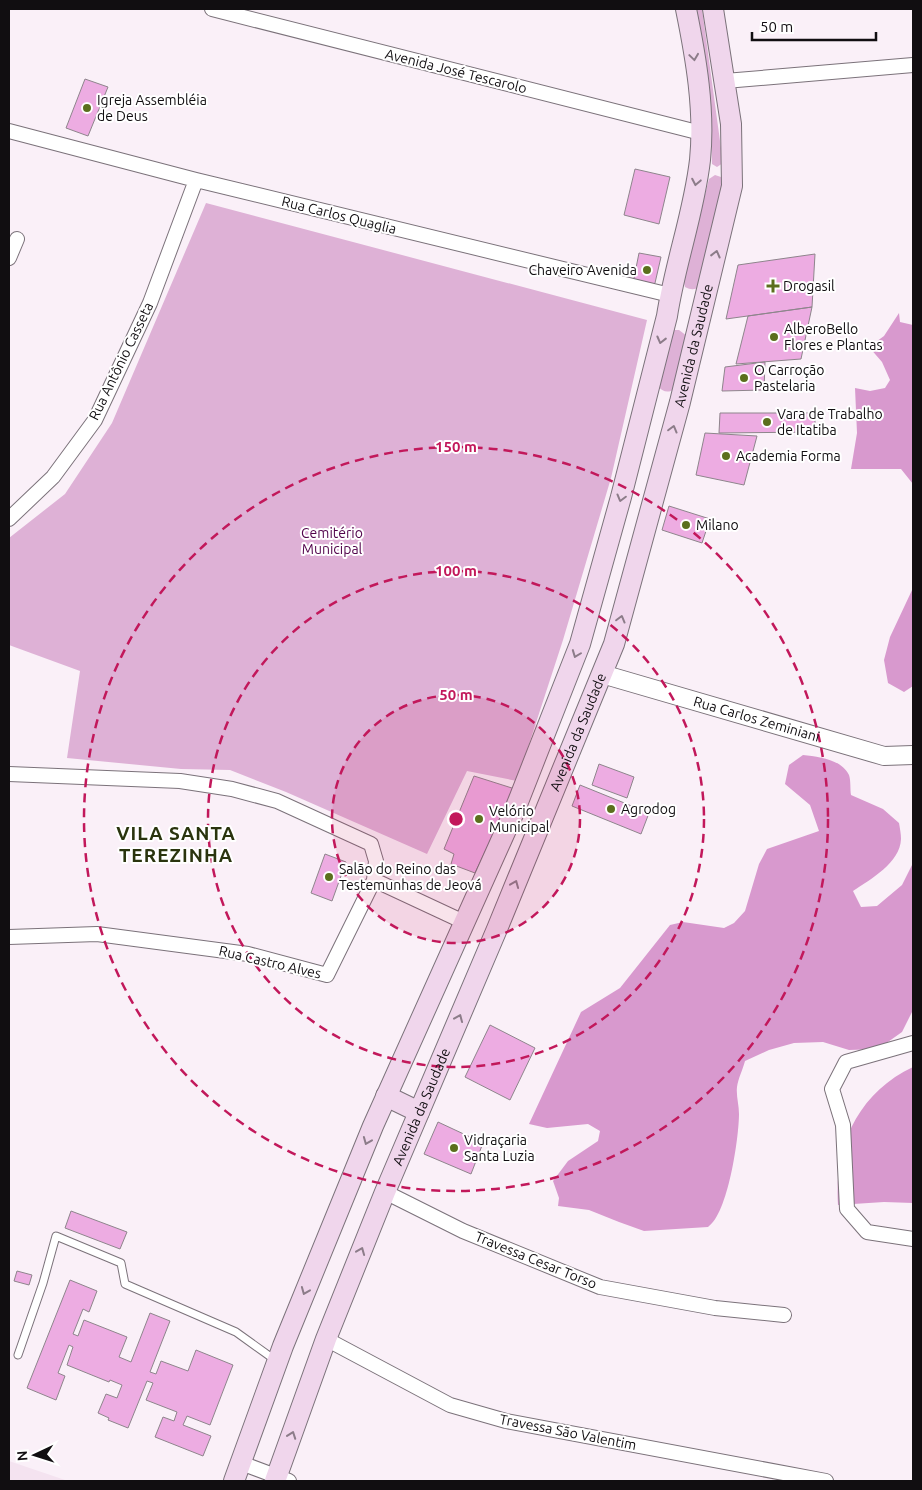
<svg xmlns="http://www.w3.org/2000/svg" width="922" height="1490" font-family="Ubuntu,sans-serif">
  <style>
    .built { fill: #f4e3f0 }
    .green { fill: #deb1d6 }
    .forest { fill: #d899ce }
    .building { fill: #edace2; stroke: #8e858c }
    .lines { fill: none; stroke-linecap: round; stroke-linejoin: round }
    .service-casing { stroke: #7b727a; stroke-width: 9 }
    .minor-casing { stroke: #7b727a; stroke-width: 16 }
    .tertiary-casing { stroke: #7b727a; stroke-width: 20 }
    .secondary-casing { stroke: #7b727a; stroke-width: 22 }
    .service { stroke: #fff; stroke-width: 7 }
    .minor { stroke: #fff; stroke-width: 14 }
    .tertiary { stroke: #fff; stroke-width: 18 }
    .secondary { stroke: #f0d6ec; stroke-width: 20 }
    .oneway { stroke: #8c7c89 }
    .ring { fill: none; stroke: #c2185b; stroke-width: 2.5; stroke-dasharray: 9 6 }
    .poi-dot { fill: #5b6f1d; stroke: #fff; stroke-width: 2 }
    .labels { text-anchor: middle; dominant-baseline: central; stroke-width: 4; stroke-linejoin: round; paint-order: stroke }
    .street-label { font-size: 14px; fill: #110e11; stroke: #fff }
    .poi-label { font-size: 14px; fill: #110e11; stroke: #fff; text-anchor: start }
    .park-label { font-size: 14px; fill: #51034b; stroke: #fff }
    .district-label { font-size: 19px; font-weight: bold; letter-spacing: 1px; fill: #2a340e; stroke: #fff }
    .centre { fill: #c2185b; stroke: #fff; stroke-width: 2.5 }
    .ring-label { font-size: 15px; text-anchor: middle; font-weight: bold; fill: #c2185b; stroke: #fff; stroke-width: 4; stroke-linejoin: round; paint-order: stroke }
  </style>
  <rect width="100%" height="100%" fill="#faf0f8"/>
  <path class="built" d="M9,1461L68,1481H9Z"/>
  <path class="green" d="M695,9H702L723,163L717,167L712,164L710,107Z
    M715,175L721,177L724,182L700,287C694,290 691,290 685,287L683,279L709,179Z
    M206,203L647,320L611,478L563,640L517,781L467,771L427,854L286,792L230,770L181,769L67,758L80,671L9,645V538L65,494L112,423Z
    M674,330H679L687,336L675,388C669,394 663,392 657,386L671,332Z"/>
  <path class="forest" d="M899,313L900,322L913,325V484L901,469H851L857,433L855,388L870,391L885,388L890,380L882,362L869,347L884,336Z
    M913,588V686L904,692L888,683L884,660L890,637Z
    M803,755C819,757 841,759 849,775C851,781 850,789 851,795L883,809L899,823C900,829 901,834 901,839C900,863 871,879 853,891L861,907L877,906L902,885L913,863V1010L902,1032L878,1049L849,1050L823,1042L794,1043L769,1050L745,1061C743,1069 738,1079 737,1087C736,1096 739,1105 739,1114C739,1138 728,1214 708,1227L644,1231L619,1222L589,1210L558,1206L559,1198L553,1181L568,1161L598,1141L600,1131L588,1124L547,1128L529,1124L581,1012L620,988L670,925L683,922L724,928L734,923L745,911L759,864L767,849L819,831L810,805L785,784L789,765Z
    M913,1067V1203L884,1202L838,1205C834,1146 858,1093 913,1067Z"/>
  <path class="building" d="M85,79L108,87L88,136L66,128Z
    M635,169L670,177L659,224L624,215Z
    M639,253L661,257L655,283L652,286L633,283Z
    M815,254L812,307L726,319L738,265Z
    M812,307L801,359L736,364L748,316Z
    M765,362L764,390L722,391L725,367Z
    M720,413H815V432L719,433Z
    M705,433L757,436L744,485L696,475Z
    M669,506L710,519L702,543L662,530Z
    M599,764L634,777L627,798L592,785Z
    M474,776L515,789L475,873L451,864L454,854L444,849Z
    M580,785L649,813L641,834L572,806Z
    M325,854L346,862L332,901L311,893Z
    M490,1025L535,1048L510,1100L465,1077Z
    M438,1122L483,1143L471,1174L424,1154Z
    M71,1211L127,1232L120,1249L65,1228Z
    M17,1271L32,1275L29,1285L14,1281Z
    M70,1280L97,1291L89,1312L83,1309L73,1334L78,1336L84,1320L127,1337L119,1357L131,1362L150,1313L170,1321L150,1372L156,1374L161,1361L188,1371L196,1350L233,1365L210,1425L187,1416L183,1425L211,1436L203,1456L155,1437L163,1417L174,1421L177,1412L146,1400L153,1383L147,1381L128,1428L108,1420L109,1418L98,1413L106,1394L117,1398L122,1385L110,1380L109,1382L67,1365L73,1347L69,1345L58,1373L65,1376L56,1400L27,1388Z"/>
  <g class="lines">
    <g class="service-casing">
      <path id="service" d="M18,1355L43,1283L56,1236L121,1263L125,1284L236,1332L275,1360"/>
    </g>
    <g class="minor-casing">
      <path id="minor" d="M212,9L701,133
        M725,81L913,65
        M9,131L196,180L670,295
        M9,258L17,239
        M9,519L53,477L95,420L150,303L196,180
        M9,774L180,781L232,789L277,801L371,844L376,861L374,880L327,975L248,954L97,934L9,937
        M374,880L464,922
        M913,1043L846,1062L832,1089L843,1125L847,1209L867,1232L913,1239
        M385,1192L463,1231L600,1287L715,1308L784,1315
        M326,1339L450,1405L506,1421L826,1481
        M241,1463L289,1481"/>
    </g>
    <g class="tertiary-casing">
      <g id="tertiary">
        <path id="s1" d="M602,674L884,756L913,755"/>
      </g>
    </g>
    <g class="secondary-casing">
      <g id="secondary">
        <path d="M386,1096L419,1112"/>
        <path d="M234,1481L283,1346L373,1126L514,812L580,644L621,497L667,316C675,263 694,213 700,160C705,110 696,58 686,9"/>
        <path id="s2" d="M275,1481L326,1339L385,1192L497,929L614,644L680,402L732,186L731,124L713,9"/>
      </g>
    </g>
    <use href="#service" class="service"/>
    <use href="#minor" class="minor"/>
    <use href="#tertiary" class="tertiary"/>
    <use href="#secondary" class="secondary"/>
  </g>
  <defs><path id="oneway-chevron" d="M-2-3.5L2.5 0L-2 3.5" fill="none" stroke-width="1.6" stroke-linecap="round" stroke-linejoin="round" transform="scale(1.25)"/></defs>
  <g class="oneway">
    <use href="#oneway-chevron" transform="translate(694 57) rotate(82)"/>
    <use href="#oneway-chevron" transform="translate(696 182) rotate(101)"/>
    <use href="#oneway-chevron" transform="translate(716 254) rotate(-76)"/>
    <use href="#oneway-chevron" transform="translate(661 340) rotate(104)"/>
    <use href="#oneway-chevron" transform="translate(673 429) rotate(-75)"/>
    <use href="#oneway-chevron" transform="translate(621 498) rotate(105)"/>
    <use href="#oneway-chevron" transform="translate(621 619) rotate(-75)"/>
    <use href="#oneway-chevron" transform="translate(576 654) rotate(111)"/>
    <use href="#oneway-chevron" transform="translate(515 884) rotate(-68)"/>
    <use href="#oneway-chevron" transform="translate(459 1018) rotate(-67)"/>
    <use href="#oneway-chevron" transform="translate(367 1141) rotate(112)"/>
    <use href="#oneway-chevron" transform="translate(361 1251) rotate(-68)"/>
    <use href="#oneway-chevron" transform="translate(305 1291) rotate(112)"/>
    <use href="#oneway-chevron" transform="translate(292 1435) rotate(-70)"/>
  </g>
  <circle cx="456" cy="819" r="124" fill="#c2185b" fill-opacity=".12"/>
  <g class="ring">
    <circle cx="456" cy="819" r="124"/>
    <circle cx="456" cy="819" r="248"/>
    <circle cx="456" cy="819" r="372"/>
  </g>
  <g class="poi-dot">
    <circle cx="87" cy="108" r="5"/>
    <circle cx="647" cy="270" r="5"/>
    <path d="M770.5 278.5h5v5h5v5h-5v5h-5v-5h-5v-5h5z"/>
    <circle cx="774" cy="337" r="5"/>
    <circle cx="744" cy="378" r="5"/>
    <circle cx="767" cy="422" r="5"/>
    <circle cx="726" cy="456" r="5"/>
    <circle cx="686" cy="525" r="5"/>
    <circle cx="611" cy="809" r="5"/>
    <circle cx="479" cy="819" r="5"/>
    <circle cx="329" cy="877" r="5"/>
    <circle cx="454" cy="1148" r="5"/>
  </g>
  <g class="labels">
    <g class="street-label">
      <text transform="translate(456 71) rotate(14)">Avenida José Tescarolo</text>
      <text transform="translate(339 215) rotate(14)">Rua Carlos Quaglia</text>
      <text stroke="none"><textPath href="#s2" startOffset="1212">Avenida da Saudade</textPath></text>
      <text transform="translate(121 361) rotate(-64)">Rua Antônio Casseta</text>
      <text stroke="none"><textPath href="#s1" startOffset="161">Rua Carlos Zeminiani</textPath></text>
      <text stroke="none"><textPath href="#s2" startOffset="808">Avenida da Saudade</textPath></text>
      <text transform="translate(270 962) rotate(13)">Rua Castro Alves</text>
      <text stroke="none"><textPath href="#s2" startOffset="402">Avenida da Saudade</textPath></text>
      <text transform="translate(536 1260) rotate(22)">Travessa Cesar Torso</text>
      <text transform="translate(568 1432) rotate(11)">Travessa São Valentim</text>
    </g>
    <g class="poi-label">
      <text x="97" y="100">Igreja Assembléia<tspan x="97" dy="16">de Deus</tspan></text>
      <text x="637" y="270" text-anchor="end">Chaveiro Avenida</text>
      <text x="783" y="286">Drogasil</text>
      <text x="784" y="329">AlberoBello<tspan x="784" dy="16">Flores e Plantas</tspan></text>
      <text x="754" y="370">O Carroção<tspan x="754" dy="16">Pastelaria</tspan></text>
      <text x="777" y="414">Vara de Trabalho<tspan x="777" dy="16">de Itatiba</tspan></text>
      <text x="736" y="456">Academia Forma</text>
      <text x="696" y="525">Milano</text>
      <text x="621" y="809">Agrodog</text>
      <text x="489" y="811">Velório<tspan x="489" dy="16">Municipal</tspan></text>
      <text x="339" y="869">Salão do Reino das<tspan x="339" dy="16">Testemunhas de Jeová</tspan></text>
      <text x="464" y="1140">Vidraçaria<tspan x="464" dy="16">Santa Luzia</tspan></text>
    </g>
    <g class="park-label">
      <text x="332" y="533">Cemitério<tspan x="332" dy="16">Municipal</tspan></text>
    </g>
    <g class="district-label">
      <text x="176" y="833">VILA SANTA<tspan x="176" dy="22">TEREZINHA</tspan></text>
    </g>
  </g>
  <circle cx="456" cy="819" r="8" class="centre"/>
  <g class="ring-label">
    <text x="456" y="452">150 m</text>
    <text x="456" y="576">100 m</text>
    <text x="456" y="700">50 m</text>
  </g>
  <rect width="922" height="1490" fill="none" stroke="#110e11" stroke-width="20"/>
  <g transform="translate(35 1455) rotate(266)" stroke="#ffffff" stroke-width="4" paint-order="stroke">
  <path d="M0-4L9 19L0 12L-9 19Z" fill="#110e11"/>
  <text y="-8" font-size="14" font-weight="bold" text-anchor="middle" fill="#110e11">N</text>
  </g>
  <path d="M752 32v8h124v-8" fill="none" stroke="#110e11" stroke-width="2.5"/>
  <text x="760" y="32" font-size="15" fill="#110e11" stroke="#ffffff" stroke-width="4" paint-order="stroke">50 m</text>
</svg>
